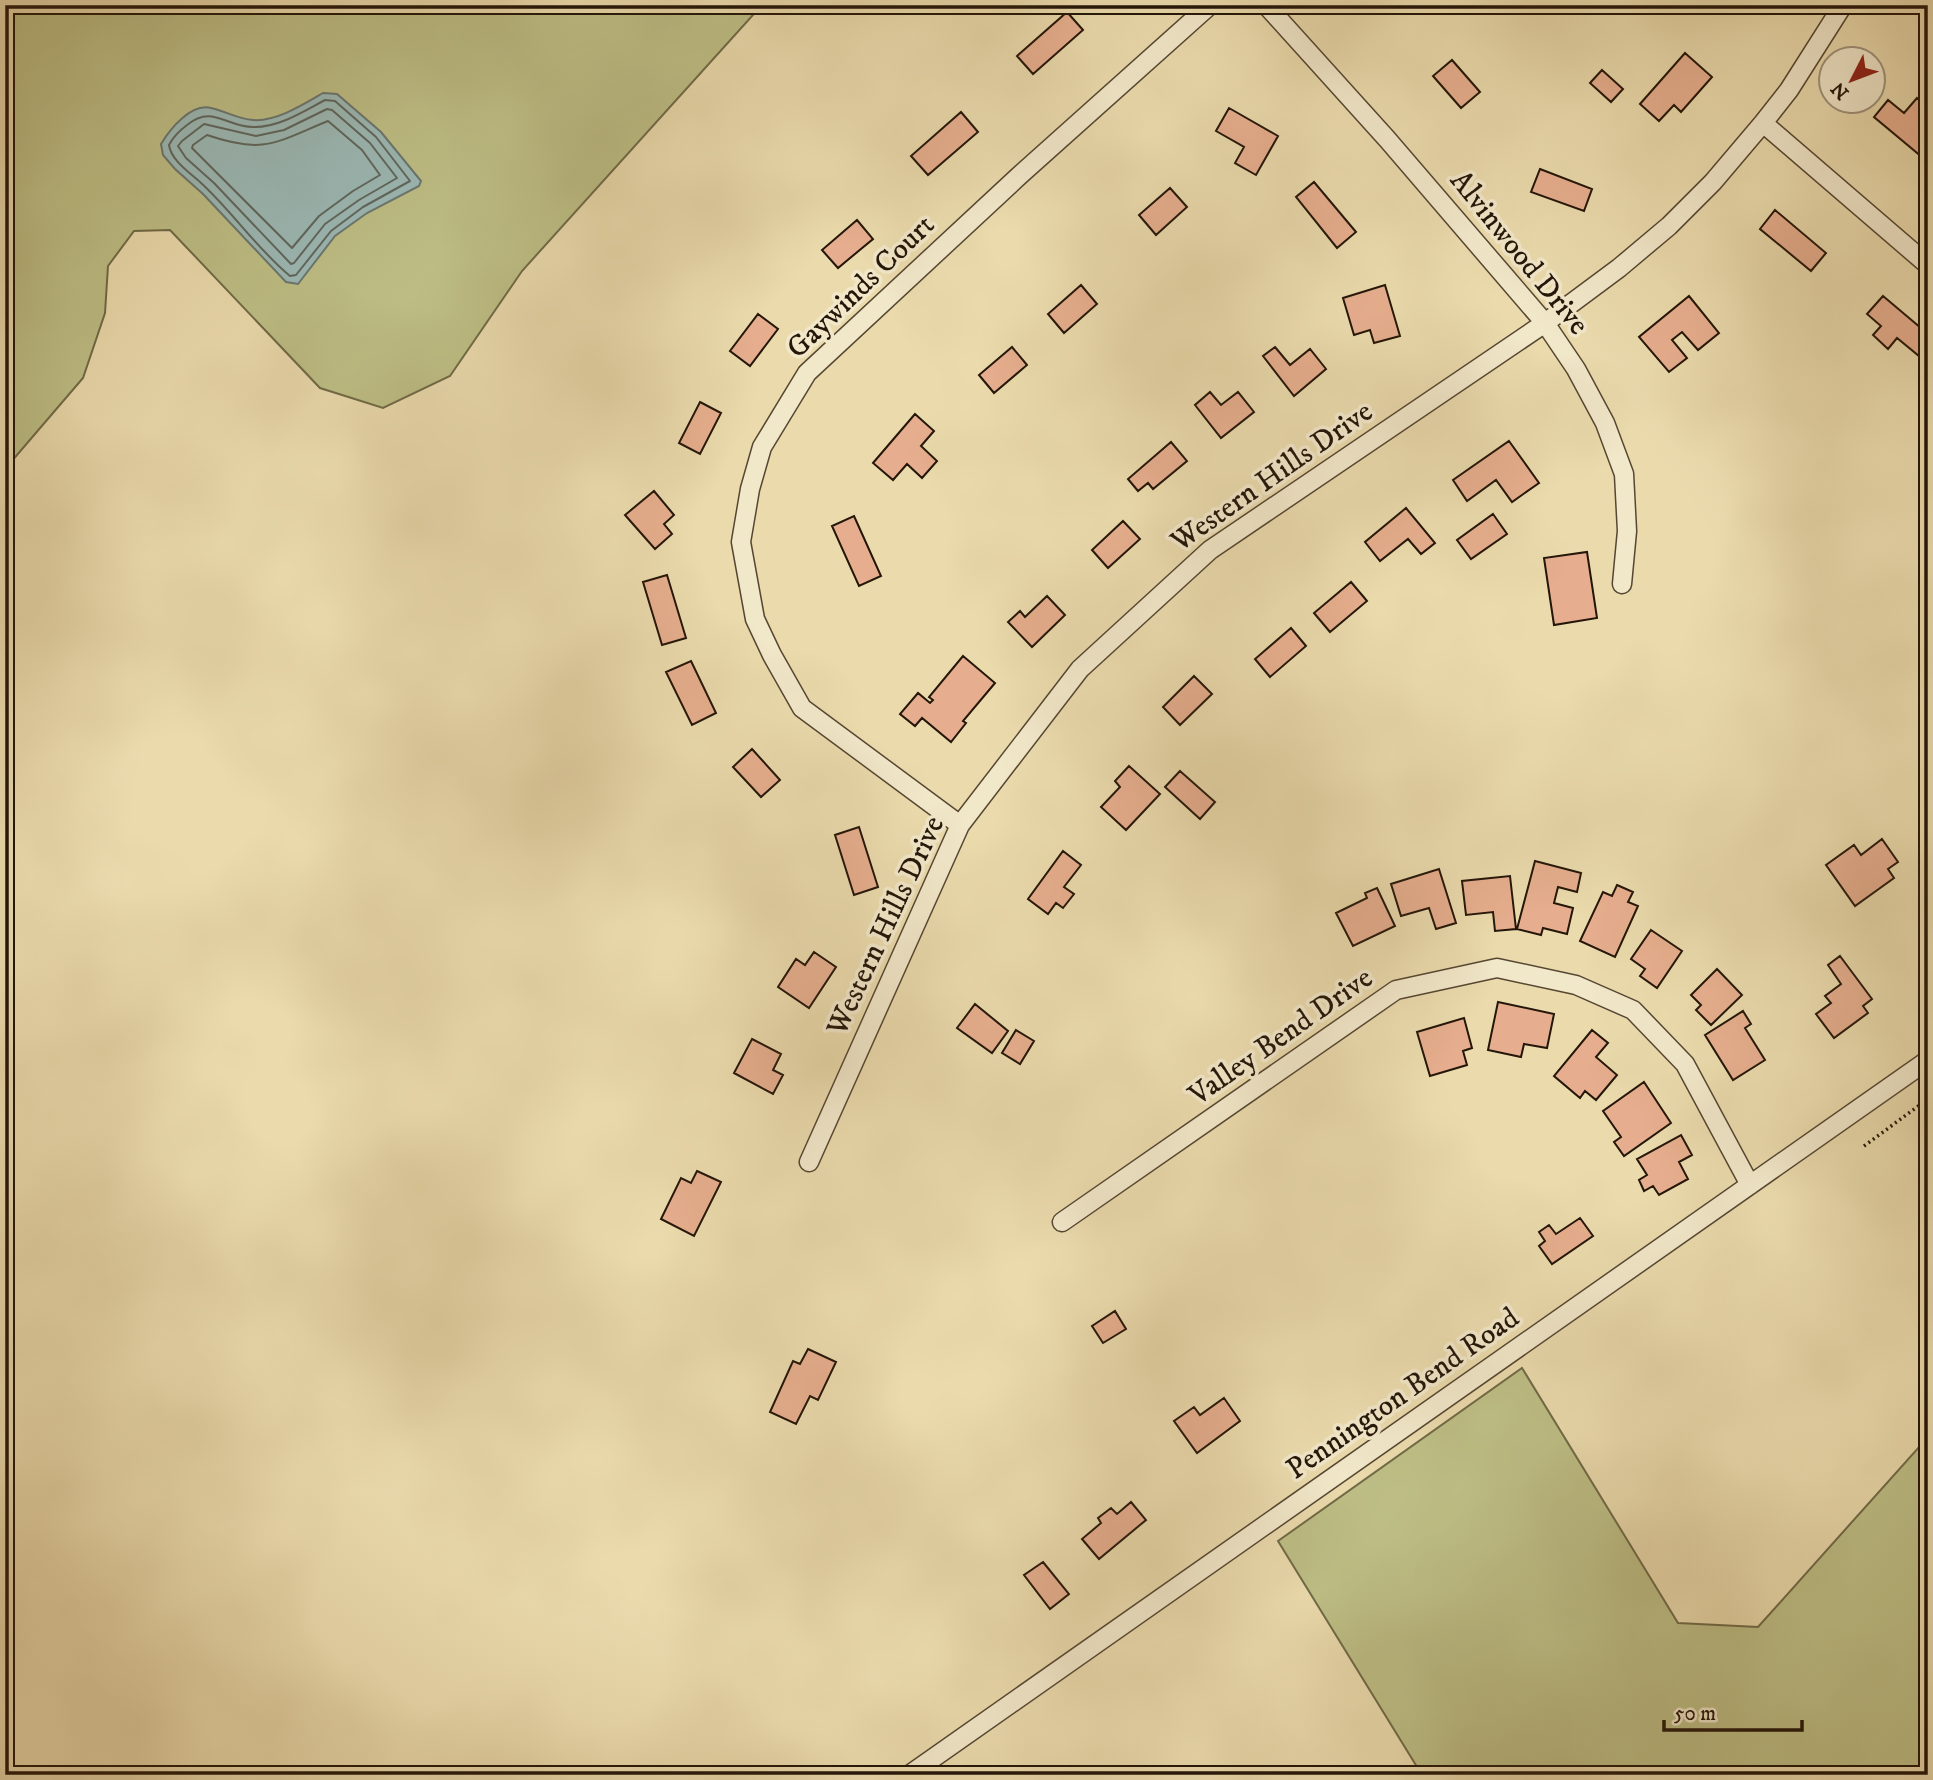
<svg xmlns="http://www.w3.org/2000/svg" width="1933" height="1780" font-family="'IM FELL DW Pica',serif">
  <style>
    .green { fill: #bdbe85; stroke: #706a47; stroke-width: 2 }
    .water { fill: #9bb8b4; stroke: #6b7770; stroke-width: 2 }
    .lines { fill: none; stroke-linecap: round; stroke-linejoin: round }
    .shore { stroke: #60675e; stroke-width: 2 }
    .building { fill: #e6ae8e; stroke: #241609; stroke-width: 2 }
    .minor-casing { stroke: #564732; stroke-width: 21 }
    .path { stroke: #241609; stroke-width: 3.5; stroke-dasharray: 2 3.5; stroke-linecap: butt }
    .minor { stroke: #f1e7c9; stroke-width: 18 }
    .labels { text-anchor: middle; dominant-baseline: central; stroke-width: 7; stroke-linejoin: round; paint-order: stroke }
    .street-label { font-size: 30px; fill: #241609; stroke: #f1e7c9 }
  </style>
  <rect width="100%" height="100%" fill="#eadaac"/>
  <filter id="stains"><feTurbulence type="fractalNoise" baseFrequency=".00286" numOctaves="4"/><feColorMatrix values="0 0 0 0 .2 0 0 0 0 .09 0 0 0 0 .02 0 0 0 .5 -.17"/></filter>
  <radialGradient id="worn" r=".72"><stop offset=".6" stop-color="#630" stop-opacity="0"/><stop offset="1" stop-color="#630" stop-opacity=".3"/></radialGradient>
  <path class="green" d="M5,5H762L522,271L450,376L383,408L320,388L170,230L134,231L108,266L105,313L83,378L5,469Z
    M1522,1368L1678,1623L1758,1627L1928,1437V1775H1422L1278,1541Z"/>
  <path class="water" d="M323,93L337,94L381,132L421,181L419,186L367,213L335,236L298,284L286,282L203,194L175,169L163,155L161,144C170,129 191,103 211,108C225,111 238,119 253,120C276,122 304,104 323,93Z"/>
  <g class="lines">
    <path class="shore" d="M325,100L335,101L376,137L410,181L363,207L331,231L296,275L290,276C257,249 232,211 200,182C189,172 171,160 169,145C173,137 179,131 187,125C212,104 226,127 253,127C278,128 304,111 325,100Z
      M327,109L332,110L370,143L397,178L359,200L325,224L294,263L291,264L214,183L186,158L178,146L182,141L204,124L256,136L284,130Z
      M328,121L362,150L380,175L353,191L319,216L292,248L192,148L193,145L207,135C265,155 276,142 328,121Z"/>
  </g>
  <path class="building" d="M1067,12L1083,30L1033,74L1017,56Z
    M1685,53L1712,77L1681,112L1674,105L1659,121L1640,104Z
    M1452,60L1480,92L1461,108L1433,76Z
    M1602,70L1623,89L1611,102L1590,83Z
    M1917,98L1928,107V124L1924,128L1928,130V162L1874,117L1888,100L1904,113Z
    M1229,108L1278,136L1256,175L1235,163L1244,147L1216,131Z
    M961,112L978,132L928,175L911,156Z
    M1540,169L1592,189L1584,211L1531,192Z
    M1314,182L1356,232L1337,248L1296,197Z
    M1170,188L1187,207L1156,235L1139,215Z
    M1775,210L1826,253L1811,271L1760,229Z
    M857,220L873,239L838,268L822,250Z
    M1081,285L1097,304L1064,333L1048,314Z
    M1385,285L1400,336L1374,343L1370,330L1354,335L1343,298Z
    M1689,296L1719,333L1698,350L1682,332L1672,340L1687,358L1669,372L1639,337Z
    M1883,296L1928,334V346L1919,356L1897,338L1888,349L1873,335L1881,326L1867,314Z
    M758,314L778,329L750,366L730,351Z
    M1012,347L1027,365L994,393L979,375Z
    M1275,347L1290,365L1310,349L1326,369L1294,396L1263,356Z
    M1210,392L1221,405L1238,392L1254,412L1221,438L1195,405Z
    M700,402L721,413L700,454L679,443Z
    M915,414L934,431L921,446L937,461L922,478L907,464L893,480L873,463Z
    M1509,441L1539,483L1512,502L1496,480L1467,501L1453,480Z
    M1171,442L1187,461L1153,489L1148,483L1138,491L1128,479Z
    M654,491L674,515L664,524L672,534L655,549L625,515Z
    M1406,508L1435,543L1421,554L1408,539L1380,561L1365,542Z
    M1493,514L1507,534L1471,559L1457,540Z
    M854,516L881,576L859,586L832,526Z
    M1123,521L1140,539L1108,568L1092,550Z
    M1587,552L1597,618L1554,625L1544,558Z
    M667,575L686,638L662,645L643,582Z
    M1351,582L1367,601L1330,632L1314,613Z
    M1047,596L1065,615L1032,647L1008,622L1020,611L1025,617Z
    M1291,628L1306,646L1270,677L1255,659Z
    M963,656L995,683L963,721L966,723L951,742L922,718L915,726L900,714L918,693L930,703L933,700L929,697Z
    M691,661L716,713L692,725L666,672Z
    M1194,676L1212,694L1180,725L1163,707Z
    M752,749L780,780L761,797L733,767Z
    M1129,766L1160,794L1126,830L1101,807L1120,787L1115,781Z
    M1180,771L1215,802L1200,819L1165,787Z
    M859,827L878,887L854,895L835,835Z
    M1882,839L1898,862L1888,869L1894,878L1855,906L1826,865L1854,845L1861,855Z
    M1063,851L1081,865L1064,887L1074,894L1063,908L1056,903L1048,914L1028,899Z
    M1535,861L1581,873L1577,892L1558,887L1554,903L1573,908L1567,934L1543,928L1541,935L1517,929Z
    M1439,869L1456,923L1436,929L1429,908L1401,916L1391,884Z
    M1510,876L1516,929L1495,931L1493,912L1466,915L1462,881Z
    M1617,885L1633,892L1628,902L1638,906L1615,957L1580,941L1603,892L1612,896Z
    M1377,888L1395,926L1353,946L1336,913L1367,898L1365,893Z
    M1651,930L1682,951L1657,988L1640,976L1645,969L1631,959Z
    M814,952L836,967L809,1008L778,987L796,959L805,965Z
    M1840,956L1872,999L1863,1006L1868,1013L1834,1038L1816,1014L1831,1003L1825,996L1841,984L1828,965Z
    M1717,969L1742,995L1711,1025L1696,1010L1701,1005L1691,995Z
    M1498,1002L1554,1014L1547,1048L1524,1044L1521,1057L1488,1050Z
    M975,1004L1008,1031L992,1053L957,1028Z
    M1743,1011L1751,1024L1745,1028L1765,1060L1733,1080L1705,1035Z
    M1464,1018L1472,1048L1463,1051L1467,1065L1430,1076L1417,1032Z
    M1016,1030L1034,1041L1020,1064L1002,1053Z
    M1592,1030L1608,1043L1596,1057L1617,1075L1596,1100L1585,1091L1580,1098L1554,1076Z
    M752,1039L781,1054L773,1070L783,1075L773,1094L734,1073Z
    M1644,1082L1671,1123L1624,1156L1614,1142L1621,1137L1603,1111Z
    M1681,1135L1692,1155L1679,1162L1688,1179L1659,1195L1653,1186L1644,1191L1639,1180L1647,1175L1637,1159Z
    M697,1171L721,1182L694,1236L661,1219L681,1178L691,1183Z
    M1580,1218L1593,1236L1552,1264L1539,1246L1545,1241L1539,1232L1549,1225L1556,1234Z
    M1115,1311L1126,1329L1103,1343L1092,1326Z
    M808,1349L836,1362L818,1400L810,1396L796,1424L770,1412L793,1361L800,1364Z
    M1224,1398L1240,1421L1197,1453L1174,1421L1194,1407L1200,1415Z
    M1131,1502L1146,1520L1099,1559L1082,1539L1101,1523L1098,1518L1111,1508L1117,1514Z
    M1043,1562L1069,1594L1050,1609L1024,1575Z"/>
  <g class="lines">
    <g class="minor-casing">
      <path id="minor" d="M1266,5L1387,139L1545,323L1576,369L1605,423L1624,474L1627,531L1622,584
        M1763,123L1928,265
        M960,825L802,708L772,655L755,619L741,542L750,489L762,447L807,373L1020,175L1210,5
        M809,1162L960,825L1080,669L1210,550L1545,323L1619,268L1669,226L1713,182L1763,123L1789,90L1843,5
        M1062,1222L1396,990L1497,968L1576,985L1633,1010L1685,1064L1750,1185
        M909,1775L1928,1060"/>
    </g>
    <path class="path" d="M1864,1146L1928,1099"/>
    <use href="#minor" class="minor"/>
  </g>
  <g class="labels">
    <g class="street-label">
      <text transform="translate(1519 253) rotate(51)">Alvinwood Drive</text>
      <text transform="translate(861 287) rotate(-44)">Gaywinds Court</text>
      <text transform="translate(1272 477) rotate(-35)">Western Hills Drive</text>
      <text transform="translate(886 926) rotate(-65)">Western Hills Drive</text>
      <text transform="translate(1281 1037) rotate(-35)">Valley Bend Drive</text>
      <text transform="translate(1403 1394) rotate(-35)">Pennington Bend Road</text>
    </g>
  </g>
  <rect width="1933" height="1780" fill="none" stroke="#eadaac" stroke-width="28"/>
  <rect x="7" y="7" width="1919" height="1766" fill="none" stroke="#241609" stroke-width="3.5"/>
  <rect x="14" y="14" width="1905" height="1752" fill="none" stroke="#241609" stroke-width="2"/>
  <g transform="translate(1852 80) rotate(228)"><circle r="33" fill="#f1e7c9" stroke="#9f937c" stroke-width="2"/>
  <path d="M0-5L12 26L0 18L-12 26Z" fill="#8f2418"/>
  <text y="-10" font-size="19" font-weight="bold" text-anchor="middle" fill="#241609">N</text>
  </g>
  <path d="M1664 1720v10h138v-10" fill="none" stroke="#241609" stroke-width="3.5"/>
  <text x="1674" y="1720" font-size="21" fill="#241609" stroke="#f1e7c9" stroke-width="5" paint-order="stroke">50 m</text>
  <rect width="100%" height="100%" filter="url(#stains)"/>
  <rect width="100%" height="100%" fill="url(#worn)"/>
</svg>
